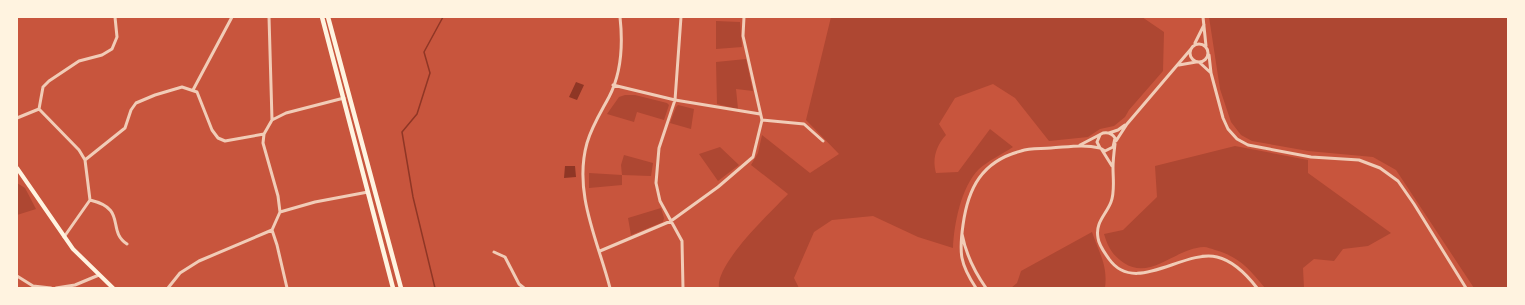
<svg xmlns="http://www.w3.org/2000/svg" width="1525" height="305" font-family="'DejaVu Sans',sans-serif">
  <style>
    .green { fill: #ae4732 }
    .water { fill: #8f3625 }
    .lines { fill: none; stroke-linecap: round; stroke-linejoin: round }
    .stream { stroke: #8f3625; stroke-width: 1.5 }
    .minor { stroke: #f1ccb7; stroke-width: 3 }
    .secondary { stroke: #fff3e0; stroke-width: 4 }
    .primary { stroke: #fff3e0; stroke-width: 4.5 }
  </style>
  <rect width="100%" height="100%" fill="#c8553d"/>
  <path class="green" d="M831,17H1142L1164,32L1163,71L1129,110L1125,117L1114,126L1100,129L1088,137L1049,141L1015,98L993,84L955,98L939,124L946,135C936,146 932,159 936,173L958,172L990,129L1013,147C1002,154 988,161 979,169C961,187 954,224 953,248L918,237L873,216L832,220L814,232L794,278L799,288H719C715,264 771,212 788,194L751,165L758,153L762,135L810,173L839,154L806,120Z
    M1209,17H1508V288H1474L1396,170L1373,157L1308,151L1252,141L1241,135L1231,122L1220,89Z
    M716,21L740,22L742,47L716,49Z
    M746,59L753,91L736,89L738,109L717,104L716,62Z
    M625,95H635L667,103L669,105L664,120L637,112L634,122L607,114L619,97Z
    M678,105L694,109L691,129L670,123L676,107Z
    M1235,146L1308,160V173L1391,233L1368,246L1343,249L1334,261L1314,259L1303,268L1304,288H1265C1249,269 1240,257 1215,250C1212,249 1207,247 1204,247C1175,248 1151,281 1124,263C1112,255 1108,247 1104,234L1123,230L1157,197L1155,166Z
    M720,147L739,165L718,181L699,154Z
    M624,155L653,163L651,176L622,175V185L589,188V173L622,175L621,165Z
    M17,183L25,188L36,209L17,215Z
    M661,208L664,218L663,222L631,235L628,218Z
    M1092,232C1099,253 1108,265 1105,288H1011L1017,283L1021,271Z"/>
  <path class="water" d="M576,82L584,85L577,100L569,97Z
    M565,166H575L576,177L564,178Z"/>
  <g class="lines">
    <path class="stream" d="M435,288L413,197L402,132L417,114L430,73L424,52L443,17"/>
    <path class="minor" d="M269,17L272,120L264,134L263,143L278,196L280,212L272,230
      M681,17L675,100L659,148L656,183L660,201L682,241L683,288
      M1203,17L1206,46
      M1195,43L1204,25
      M1190 53a9 9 0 1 1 18 0a9 9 0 1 1-18 0Z
      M1209,55L1211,73L1223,118L1228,129L1237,139L1248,145L1311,157L1359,160L1380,168L1398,181L1414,204L1466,288
      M1199,62L1211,73
      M1179,65L1196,62
      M613,85L675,100L760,114
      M193,90L232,17
      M39,109L43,87L49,81L79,61L102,55L112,49L117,37L115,17
      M17,118L39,109L79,150L85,160
      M272,120L286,113L344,98
      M762,120L804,124L823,141
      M1109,133L1118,130L1125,125
      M1116,141L1127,124L1191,49
      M1115,144C1114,152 1113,160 1113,168C1113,179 1115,192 1111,202C1106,215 1095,222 1098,238C1099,246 1105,253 1109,259C1135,296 1183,249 1217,257C1234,261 1247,275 1257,288
      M1080,145L1103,133C1108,132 1112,133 1115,138L1113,147L1105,151L1100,148L1097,142L1100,135
      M1102,150L1112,166
      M90,200C128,209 106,230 127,244
      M280,212L315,202L368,192
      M272,230L277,245L287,288
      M962,234C966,255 974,271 986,288
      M64,237L90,200L85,160L125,128L131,110L136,103L155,95L182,87L197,92L212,130L218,138L225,141L264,134
      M600,251L671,221L718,187L753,157L762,120L743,36L744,17
      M494,252L505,257L519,284L524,288
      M17,276L33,286
      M36,288L33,286L51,288
      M56,288L75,285L99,275
      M168,288L180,273L199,261L272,230
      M610,288C598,241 573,193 587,143C592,126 601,112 609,97C622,72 623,44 620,17
      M976,288C960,264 959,253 963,225C968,188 982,161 1021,151C1030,148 1041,149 1051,148C1068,147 1083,144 1100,148"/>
    <path class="secondary" d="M17,168L73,249L113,288"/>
    <path class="primary" d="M322,17L393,288
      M328,17L401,288"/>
  </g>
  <rect width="1525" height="305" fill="none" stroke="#fff3e0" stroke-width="36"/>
</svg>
